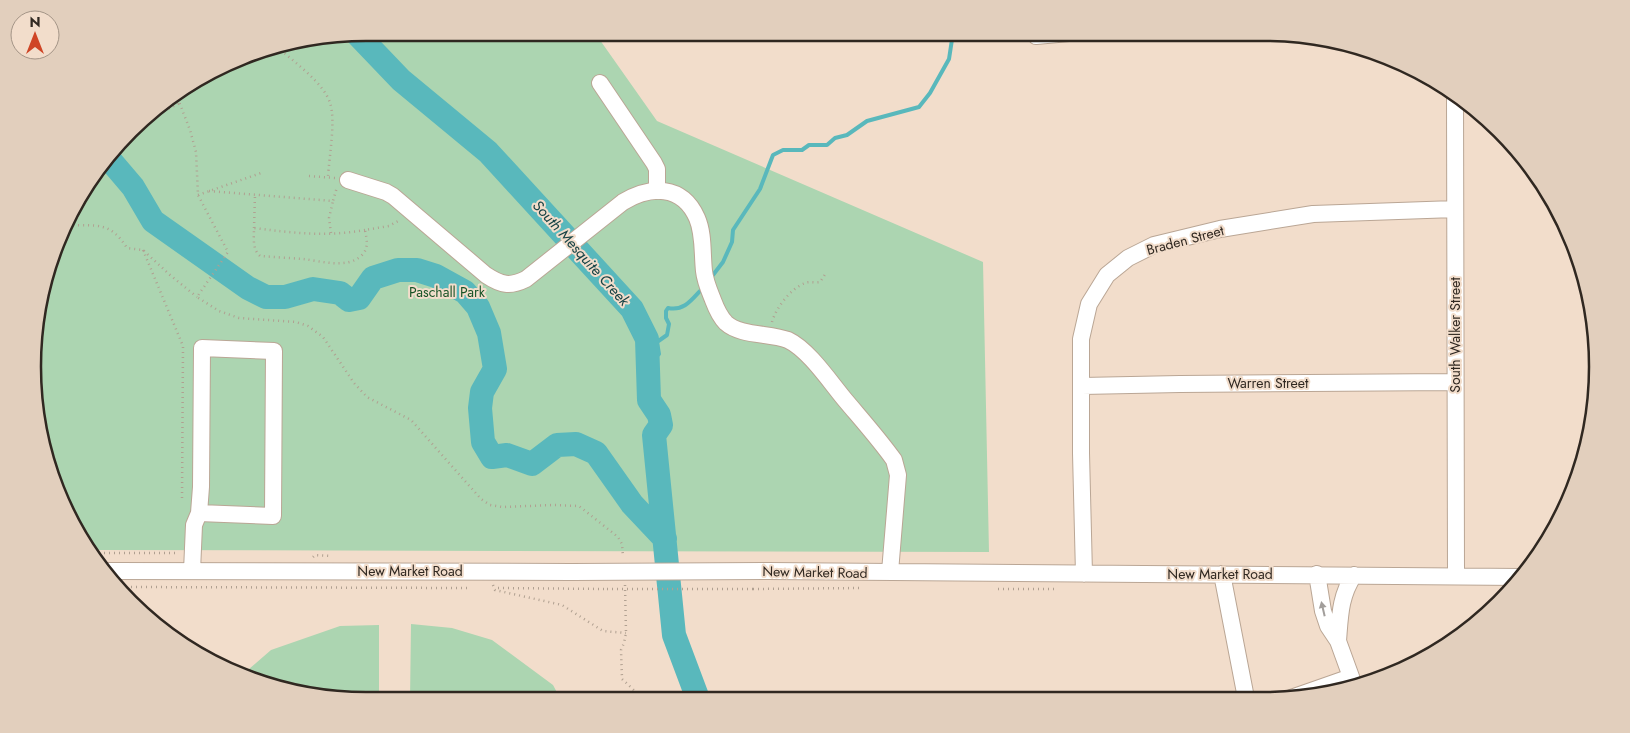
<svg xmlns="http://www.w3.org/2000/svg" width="1630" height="733" font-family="Jost,sans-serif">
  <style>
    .green { fill: #acd5b1 }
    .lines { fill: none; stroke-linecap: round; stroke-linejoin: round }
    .stream { stroke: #59b8bc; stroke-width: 4 }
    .river { stroke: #59b8bc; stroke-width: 24 }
    .minor-casing { stroke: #baa695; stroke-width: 18 }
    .path { stroke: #b0a091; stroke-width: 2.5; stroke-dasharray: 1 4; stroke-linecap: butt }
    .minor { stroke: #fff; stroke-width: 16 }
    .minor-bridge-casing { stroke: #baa695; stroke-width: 18; stroke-linecap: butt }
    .path-bridge { stroke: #b0a091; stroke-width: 2.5; stroke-dasharray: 1 4; stroke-linecap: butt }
    .minor-bridge { stroke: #fff; stroke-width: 16 }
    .oneway { fill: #a29e9b }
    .labels { text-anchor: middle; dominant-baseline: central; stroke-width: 4; stroke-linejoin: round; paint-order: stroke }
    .street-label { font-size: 14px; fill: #302821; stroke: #f2ddcb }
    .park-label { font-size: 14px; fill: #195427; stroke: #f2ddcb }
    .water-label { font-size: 15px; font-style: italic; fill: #174345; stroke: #f2ddcb }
    .rim { fill: none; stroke: #302821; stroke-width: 2.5 }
  </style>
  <rect width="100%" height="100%" fill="#f2ddcb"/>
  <path class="green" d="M367,33H595L657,121L983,262L989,552L91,550L77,533L39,431L33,366L39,302L77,200L146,115L200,77L259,50Z
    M411,624L452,628L492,640L553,685L561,700H410Z
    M379,625V700H366L259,683L242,675L271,650L340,626Z"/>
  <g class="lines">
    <path class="stream" d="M713,275L723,262L732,242L733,230L760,189L773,155L783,150H802L809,145H827L835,138L847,135L867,121L919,107L930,93L949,59L953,33
      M648,364L659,354L657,342L667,335L669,324L666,318V311L668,308C683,311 690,302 700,291"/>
    <path class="river" d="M357,34L401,80L488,152L632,309L647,339L649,400L659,415L661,425L654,435L674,635L698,699
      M110,160L133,187L153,221L248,288L266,297H285L313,289L340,293L349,300L359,298L373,278L398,270H417L436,276L465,292L478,307L489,333L495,369L482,392L480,408L483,442L492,457L507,455L532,464L557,445L576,444L596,453L632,504L665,539"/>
    <g class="minor-casing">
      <path id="minor" d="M1036,36L1069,33
        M600,83L654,163L657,169V191
        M1455,95L1456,576
        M348,180L386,192L393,196L486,275C501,285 510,287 526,279L623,202C650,186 682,184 697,218C704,234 702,253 704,271C705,281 709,290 713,300C716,308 720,317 726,323C740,336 770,333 788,340C809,350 830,382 846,401C862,420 879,439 894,460L898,475L890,572
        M1082,386L1180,384L1455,382
        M108,571L572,572
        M192,571L194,525L199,513L201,487L202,348L274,351L273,516L199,513
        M768,571L1521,577
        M1084,574L1081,453V339L1089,304L1107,275L1128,258L1154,245L1220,229L1313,214L1455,209
        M1222,574L1246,698
        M1317,574L1323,611L1328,626L1338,641L1354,685
        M1338,641C1340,616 1340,596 1354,575
        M1291,698L1351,677"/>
    </g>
    <path class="path" d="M277,47C293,61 324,83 330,103C336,120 329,158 328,177
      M176,94L190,130L196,152L198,195L228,252L197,297L219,311L239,318L296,322L308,326L323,337L354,383L367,397L411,420L481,499L490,505L502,507L554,505L579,506L618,537L622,544L623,557
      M122,145L148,119L180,103
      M309,176L335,178
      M209,191L333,201L337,187
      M198,195L264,172
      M68,225C97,226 110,221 127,248L143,250L170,275L197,297
      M254,228L255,195
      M365,230C326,237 293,233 254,228C254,237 252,249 260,256C274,257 289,258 303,259C321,261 346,269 361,256C369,249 367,240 365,230L389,226L400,220
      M331,233L329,218L333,201
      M143,250L183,346L182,499
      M772,322C776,308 790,289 805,283C809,281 815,283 820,282L826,273
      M94,553H179
      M313,557L315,555L332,556
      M493,585L495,590L562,605L603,631L626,633
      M625,585L626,633L624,643L621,650L622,679L638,694L641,700
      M121,587L468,588
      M498,588L607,589
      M753,589L862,588
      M998,589H1055"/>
    <use href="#minor" class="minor"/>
    <g class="minor-bridge-casing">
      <path id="minor-bridge" d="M572,572L768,571"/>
    </g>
    <path class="path-bridge" d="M607,589H753"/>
    <use href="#minor-bridge" class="minor-bridge"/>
  </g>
  <defs><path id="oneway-solid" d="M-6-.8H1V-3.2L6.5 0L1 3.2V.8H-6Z" transform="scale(1.25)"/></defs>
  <use class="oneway" href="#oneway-solid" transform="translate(1323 609) rotate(-103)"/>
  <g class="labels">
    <g class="street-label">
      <text transform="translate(1185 240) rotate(-15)">Braden Street</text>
      <text transform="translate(1455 335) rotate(-90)">South Walker Street</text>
      <text x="1268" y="383">Warren Street</text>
      <text x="410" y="571">New Market Road</text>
      <text transform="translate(815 572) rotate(1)">New Market Road</text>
      <text x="1220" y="574">New Market Road</text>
    </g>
    <g class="park-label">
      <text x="447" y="292">Paschall Park</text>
    </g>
    <g class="water-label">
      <text transform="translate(581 253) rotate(48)">South Mesquite Creek</text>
    </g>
  </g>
  <path d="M0 0H1630V733H0ZM366 41H1264A325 325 0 0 1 1589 366V367A325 325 0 0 1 1264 692H366A325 325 0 0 1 41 367V366A325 325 0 0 1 366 41Z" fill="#e2cfbd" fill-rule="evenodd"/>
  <path class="rim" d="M366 41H1264A325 325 0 0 1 1589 366V367A325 325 0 0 1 1264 692H366A325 325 0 0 1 41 367V366A325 325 0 0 1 366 41Z"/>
  <g transform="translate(35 35)"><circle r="24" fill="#f2ddcb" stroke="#a49587"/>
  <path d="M0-4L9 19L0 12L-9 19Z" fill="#cf4526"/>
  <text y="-8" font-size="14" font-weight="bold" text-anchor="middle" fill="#302821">N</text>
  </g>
</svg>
